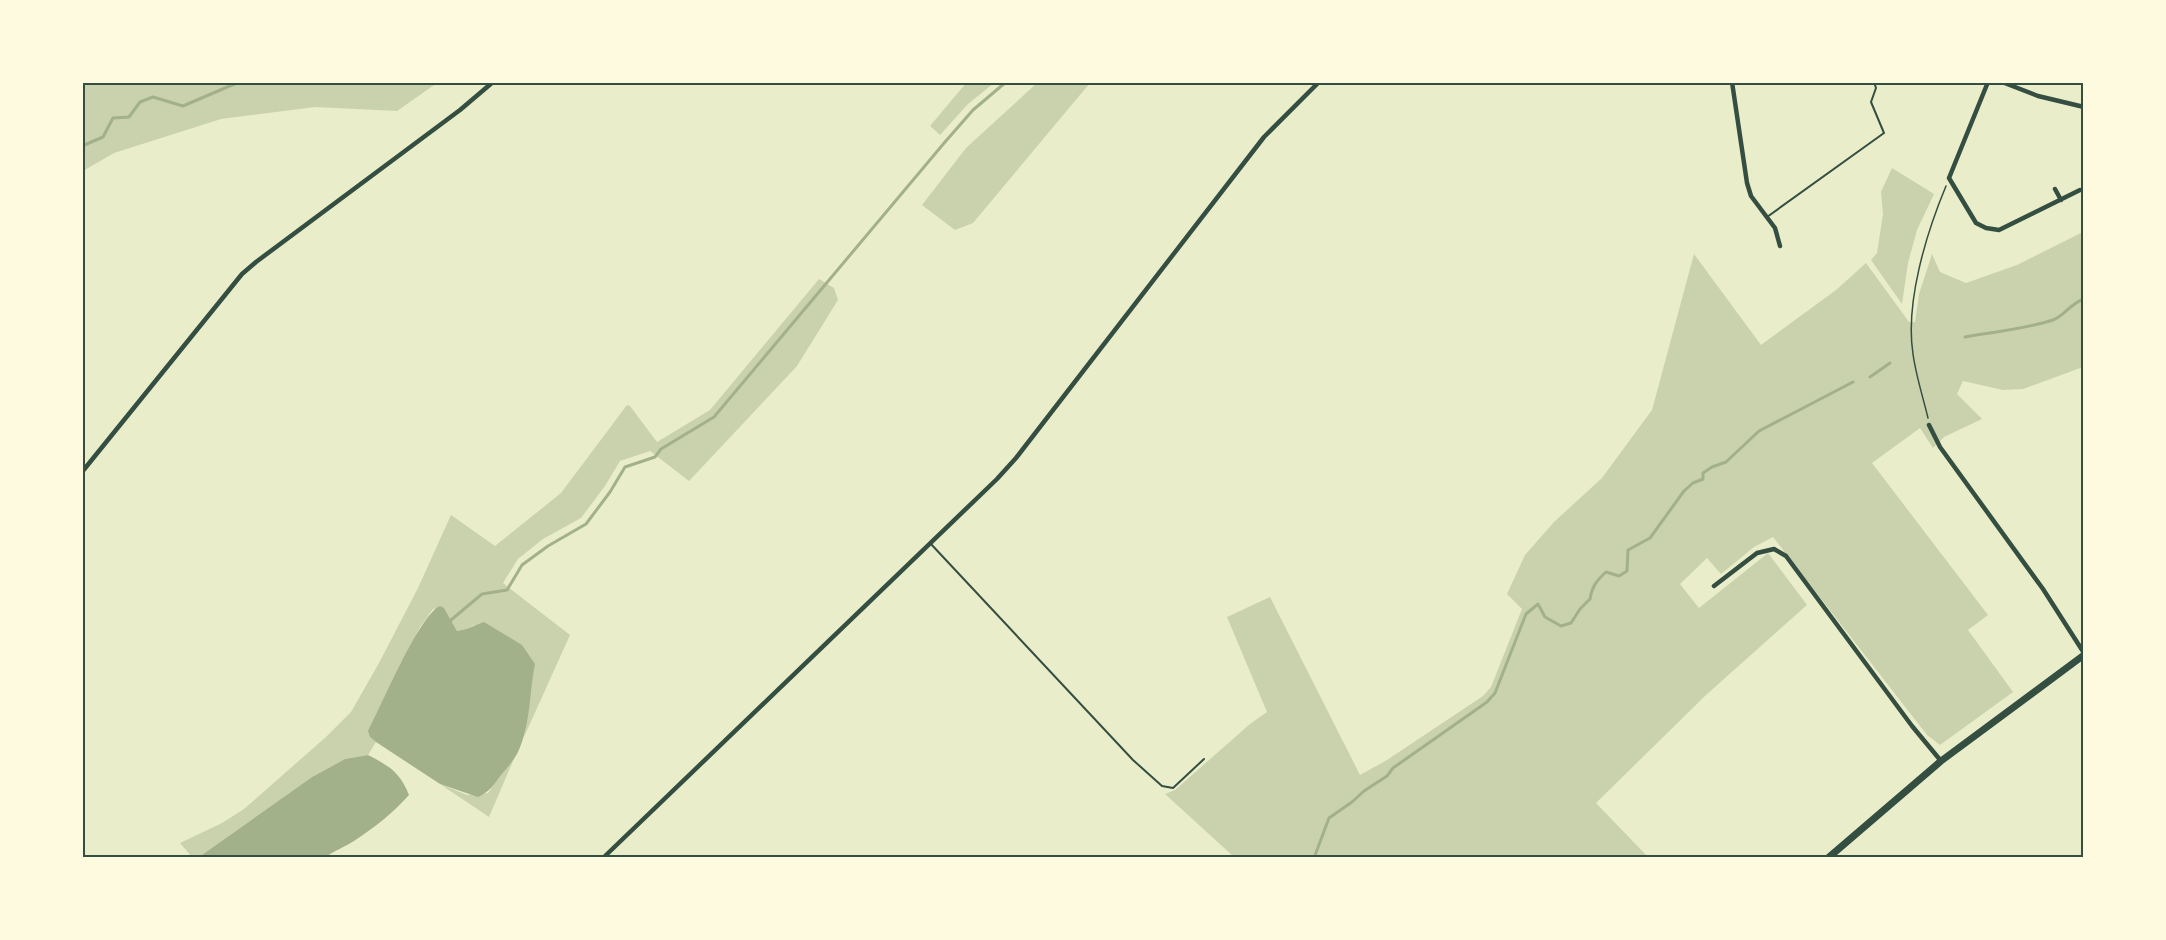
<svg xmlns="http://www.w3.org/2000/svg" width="2166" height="940" font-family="'Open Sans',sans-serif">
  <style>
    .green { fill: #cad2ad }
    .water { fill: #a3b18a }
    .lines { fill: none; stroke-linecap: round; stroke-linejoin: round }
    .stream { stroke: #a3b18a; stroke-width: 3 }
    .path { stroke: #344e41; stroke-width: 1.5 }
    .service { stroke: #344e41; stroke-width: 2 }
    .minor { stroke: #344e41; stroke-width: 4.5 }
    .secondary { stroke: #344e41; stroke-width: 7 }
    .neatline { fill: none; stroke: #344e41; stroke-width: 2 }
  </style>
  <rect width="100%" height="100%" fill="#e9edc9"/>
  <path class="green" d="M83,82H437V83L397,111L315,107L221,119L114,153L83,171Z
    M967,82L994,83L968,104L940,135L930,126Z
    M1037,83H1090L973,223L955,230L922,205L966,148Z
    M1892,168L1934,194L1917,230L1908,263L1902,304L1871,260L1877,253L1883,214L1881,192Z
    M2083,232V367L2023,389L2003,390L1963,381L1957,394L1982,419L1944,437L1933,448L1920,428L1872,463L1988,615L1968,630L2013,692L1940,745L1927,735L1773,537L1754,547L1721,574L1707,558L1680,584L1699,608L1768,553L1807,605L1706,695L1596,803L1648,857H1234L1165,794L1175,790L1250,724L1267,712L1227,617L1270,597L1360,775L1387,760L1483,696L1491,687L1522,609L1507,594L1525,555L1554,522L1602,478L1652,410L1694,254L1761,345L1836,290L1866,263L1909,322H1915L1919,294L1932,254L1940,272L1966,283L2017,265Z
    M819,279L834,288L838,300L797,366L689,481L650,451L620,461L605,486L581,518L543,539L518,559L503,583L570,635L524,737C529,712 530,688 534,663L474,625L466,629L457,631L444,608L433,609L420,627L370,737L376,742L368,755L345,759L312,777L199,857H192L180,843L222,823L244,809L326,737L351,712L379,663L418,588L451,515L495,546L561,493L627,405L630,406L657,442L710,410Z
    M516,754L489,817L440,784L467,795L488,793Z"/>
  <path class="water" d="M440,606L444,608L457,631L466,629L484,622L522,645L535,664C529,693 531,724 518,752C514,760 507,768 501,775C494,785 489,792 478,797L440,784L376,742L370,737L368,731C381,707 419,615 440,606Z
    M368,755C389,766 400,772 409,795C393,813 374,828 354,841C345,847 335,850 326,857H199L312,777L345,759Z"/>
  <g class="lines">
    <path class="stream" d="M82,146L103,137L113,118L129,117L140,102L153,97L183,106L239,82
      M1965,337C1994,332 2025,329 2053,320C2064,316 2071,303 2084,299
      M1870,377L1890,363
      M450,625L451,620L482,594L507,590L522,565L548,546L586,524L610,492L625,467L655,457L661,449L714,417L945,142L973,110L1006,82
      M1314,858L1329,818L1352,802L1364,791L1387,776L1393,768L1487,702L1495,693L1526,614L1538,604L1545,617L1561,626L1571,623L1580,609L1590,599C1592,587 1596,581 1606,572L1619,576L1627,571L1628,550L1650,538L1684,491L1693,483L1703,479V473L1712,467L1726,462L1759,431L1853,382"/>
    <path class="path" d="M1928,418C1923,397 1916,376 1913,354C1905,303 1926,234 1946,186"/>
    <path class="service" d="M1767,217L1884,133L1871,102L1876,88L1874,82
      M930,543L1133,760L1162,786L1173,788L1204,759"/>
    <path class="minor" d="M1732,82L1747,183L1751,196L1775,228L1780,246
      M1988,82L1949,178L1976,223L1986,228L1999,230L2080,190
      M2002,82L2038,96L2084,107
      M2055,189L2061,200
      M1929,425L1940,447L2043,589L2084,653
      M82,472L242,274L256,262L460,110L493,82
      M1714,586L1757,553L1774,549L1786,556L1912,726L1941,761
      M603,858L997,479L1016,458L1264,137L1319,82"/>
    <path class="secondary" d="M1828,858L1941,761L2084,655"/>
  </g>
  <rect width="2166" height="940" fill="none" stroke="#fefae0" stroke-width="168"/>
  <rect x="84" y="84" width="1998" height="772" class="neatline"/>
</svg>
